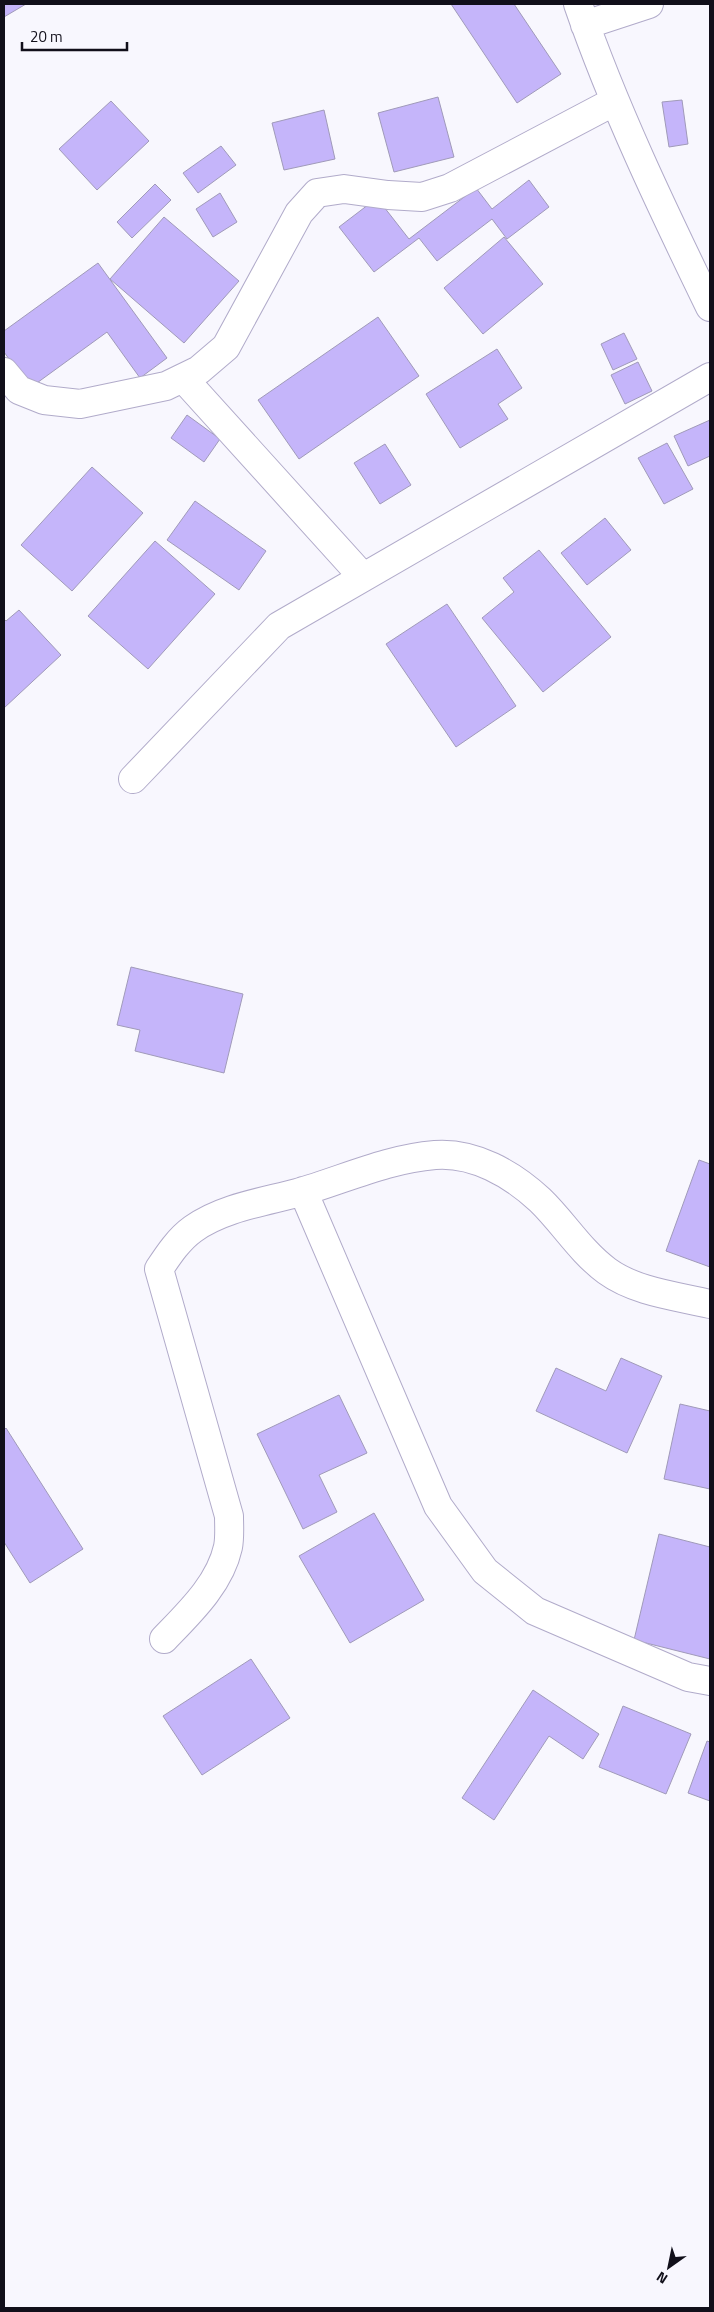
<svg xmlns="http://www.w3.org/2000/svg" width="714" height="2312" font-family="'Titillium Web',sans-serif">
  <style>
    .building { fill: #c5b5fa; stroke: #a09ab9 }
    .lines { fill: none; stroke-linecap: round; stroke-linejoin: round }
    .minor-casing { stroke: #b1abca; stroke-width: 30 }
    .minor { stroke: #fff; stroke-width: 28 }
  </style>
  <rect width="100%" height="100%" fill="#f8f7fe"/>
  <path class="building" d="M4,4H26L4,17Z
    M451,4H514L561,74L517,103Z
    M438,97L454,157L394,172L378,113Z
    M682,100L688,144L669,147L662,102Z
    M111,101L149,141L97,190L59,149Z
    M324,110L335,159L284,170L272,123Z
    M221,146L236,165L198,193L183,173Z
    M529,180L549,207L507,239L492,219L437,261L419,238L374,272L339,227L377,198L409,239L476,188L492,209Z
    M155,184L171,200L132,238L117,222Z
    M220,193L237,222L213,237L196,209Z
    M164,217L239,281L184,343L110,279Z
    M504,237L543,284L483,334L444,288Z
    M98,263L167,358L140,378L107,332L30,388L4,352V331Z
    M378,317L419,376L299,459L258,400Z
    M624,333L637,359L613,370L601,344Z
    M497,349L522,388L498,404L508,419L460,448L426,394Z
    M638,362L652,391L625,404L611,375Z
    M187,415L220,439L204,462L171,438Z
    M710,420V456L688,466L674,436Z
    M667,443L693,489L664,504L638,458Z
    M385,444L411,485L380,504L354,463Z
    M92,467L143,513L72,591L21,545Z
    M195,501L266,551L239,590L167,540Z
    M605,518L631,550L587,585L561,553Z
    M155,541L215,594L148,669L88,616Z
    M539,550L611,637L543,692L482,618L514,592L503,578Z
    M447,604L516,706L456,747L386,644Z
    M19,610L61,655L4,708V619L6,621Z
    M131,967L243,994L224,1073L135,1051L140,1030L117,1025Z
    M699,1160L710,1164V1267L666,1251Z
    M621,1358L662,1376L627,1453L536,1411L556,1368L606,1391Z
    M339,1395L367,1453L319,1475L337,1512L303,1529L257,1434Z
    M680,1404L710,1411V1489L664,1479Z
    M6,1428L83,1549L30,1583L4,1542V1430Z
    M374,1513L424,1600L350,1643L299,1556Z
    M659,1534L710,1547V1659L634,1640Z
    M251,1659L290,1718L202,1775L163,1716Z
    M533,1690L599,1734L583,1759L549,1736L494,1820L462,1798Z
    M623,1706L691,1734L666,1794L599,1767Z
    M707,1741L710,1742V1801L688,1793Z"/>
  <g class="lines">
    <g class="minor-casing">
      <path id="minor" d="M578,4C614,108 662,208 710,307
        M585,25L649,4
        M4,372L19,390L44,400L80,404L166,386L199,370L226,347L299,213L317,193L344,189L388,195L422,197L450,188L615,101
        M183,378L363,577
        M133,779L279,626L710,377
        M303,1191L438,1506L485,1571L535,1611L688,1677L710,1681
        M164,1639C189,1613 220,1584 228,1547C230,1537 229,1526 229,1516L159,1269C169,1254 179,1239 193,1229C222,1208 263,1202 297,1193C343,1180 386,1159 435,1155C474,1152 512,1174 540,1200C563,1222 580,1251 607,1271C636,1292 676,1296 710,1304"/>
    </g>
    <use href="#minor" class="minor"/>
  </g>
  <rect width="714" height="2312" fill="none" stroke="#110f1a" stroke-width="10"/>
  <g transform="translate(669 2267) rotate(213)" stroke="#f8f7fe" stroke-width="4" paint-order="stroke">
  <path d="M0-4L9 19L0 12L-9 19Z" fill="#110f1a"/>
  <text y="-8" font-size="14" font-weight="bold" text-anchor="middle" fill="#110f1a">N</text>
  </g>
  <path d="M22 42v8h105v-8" fill="none" stroke="#110f1a" stroke-width="2.5"/>
  <text x="30" y="42" font-size="15" fill="#110f1a" stroke="#f8f7fe" stroke-width="4" paint-order="stroke">20 m</text>
</svg>
